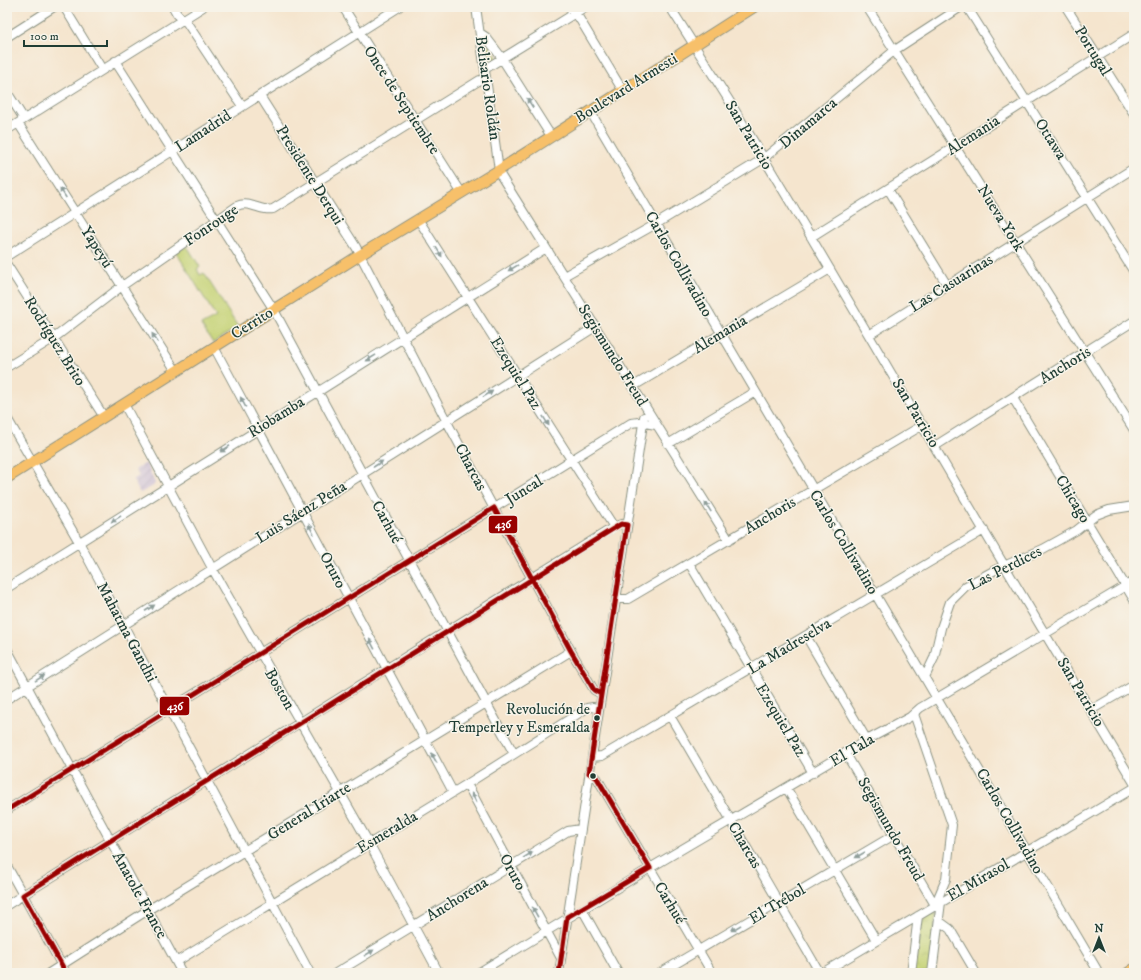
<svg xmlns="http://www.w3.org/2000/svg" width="1141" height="980" font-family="'IM FELL DW Pica',serif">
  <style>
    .industrial { fill: url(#industrial-furrows) }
    .park { fill: url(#park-crowns); stroke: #728854 }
    .pitch { fill: #c4d273; stroke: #728854 }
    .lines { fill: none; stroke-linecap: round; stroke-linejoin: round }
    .minor-casing { stroke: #8a9181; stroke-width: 10 }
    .major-casing { stroke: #8a9181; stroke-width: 12 }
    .minor { stroke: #fff; stroke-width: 8 }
    .major { stroke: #f7c06b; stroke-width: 10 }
    .bus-1-casing { stroke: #f7f3e8; stroke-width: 8 }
    .bus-1 { stroke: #990100; stroke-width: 5 }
    .oneway { fill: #8f9e9a }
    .bus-dot { fill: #1f3d34; stroke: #f7f3e8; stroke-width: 1.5 }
    .labels { text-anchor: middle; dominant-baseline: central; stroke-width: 3; stroke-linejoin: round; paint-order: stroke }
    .bus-label { font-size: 15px; fill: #1f3d34; stroke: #f7f3e8; text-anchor: end }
    .street-label { font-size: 16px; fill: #1f3d34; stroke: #f7f3e8 }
    .line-badge { stroke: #f7f3e8; stroke-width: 1.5 }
    .badge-label { font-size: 11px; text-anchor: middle; font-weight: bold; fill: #fff }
  </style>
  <defs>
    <pattern id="industrial-furrows" width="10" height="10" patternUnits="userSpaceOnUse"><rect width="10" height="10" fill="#ccbed4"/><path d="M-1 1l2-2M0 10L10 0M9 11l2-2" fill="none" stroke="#a59cad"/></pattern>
    <pattern id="park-crowns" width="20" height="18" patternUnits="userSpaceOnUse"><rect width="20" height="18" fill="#c4d273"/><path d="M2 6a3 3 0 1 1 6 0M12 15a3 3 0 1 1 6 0" fill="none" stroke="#a8b564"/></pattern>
  </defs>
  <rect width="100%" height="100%" fill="#f7f3e8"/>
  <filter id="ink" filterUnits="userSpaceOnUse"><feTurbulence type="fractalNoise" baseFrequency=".025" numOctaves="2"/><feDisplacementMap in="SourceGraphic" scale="8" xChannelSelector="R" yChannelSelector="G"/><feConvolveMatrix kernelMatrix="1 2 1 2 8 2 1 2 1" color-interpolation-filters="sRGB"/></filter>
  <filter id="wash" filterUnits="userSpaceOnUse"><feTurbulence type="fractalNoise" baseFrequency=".012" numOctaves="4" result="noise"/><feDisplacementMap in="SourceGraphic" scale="16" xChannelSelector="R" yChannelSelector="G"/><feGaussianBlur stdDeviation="0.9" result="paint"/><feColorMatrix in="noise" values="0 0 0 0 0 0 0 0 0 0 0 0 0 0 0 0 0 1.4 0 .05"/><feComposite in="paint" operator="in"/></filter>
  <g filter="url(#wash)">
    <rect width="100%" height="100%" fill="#f5e5ce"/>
    <path class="industrial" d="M146,463L155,483L153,486L140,493L133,480L139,476L135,470Z"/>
    <path class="park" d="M486,41L497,57L489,62L485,42Z
      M931,913L936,914L931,973H914L921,922Z"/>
    <path class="pitch" d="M187,246L200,267L197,269L200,275L204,273L238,327L213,343L201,325L216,317L176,252Z"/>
  </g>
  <g filter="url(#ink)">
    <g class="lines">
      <g class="minor-casing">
        <path id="minor" d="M64,7L102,69
          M173,7L177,14L187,23L242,106
          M343,7L461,192
          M476,7L499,170L501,176L729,540
          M569,7L579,18L623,91
          M670,7L730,102L811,237L1004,565L1134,783
          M867,7L1134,430
          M967,7L1134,272
          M1066,7L1134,114
          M480,33L486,37L499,54L551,136
          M7,37L54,7
          M115,61L274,310L514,754
          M485,69L585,7
          M7,92L24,119
          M260,96L356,247L446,420L571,651L594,690L601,694
          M590,111L1099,973
          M18,123L176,371
          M7,130L203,7
          M888,189L947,285
          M418,219L614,527
          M811,237L1134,34
          M7,256L399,7
          M7,265L104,417
          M564,276L656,224L763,159L895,50L961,7
          M869,335L1134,168
          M214,347L453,792
          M7,367L54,338L122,286L237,206C250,200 261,212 273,209L480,80H487
          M632,387L830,269
          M1013,398L1134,600
          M124,404L212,568L369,843L439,973
          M7,418L79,542L310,973
          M668,444L755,392
          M935,446L1134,321
          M689,563L813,773
          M7,588L546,248
          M616,599H628L923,425
          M806,636L867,740
          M7,649L182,973
          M925,677L934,658L941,628L950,602L966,586L997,569L1043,549L1077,530L1096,515L1109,510L1134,506
          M7,699L595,327
          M1091,710L1134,685
          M914,714L952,825L946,879L935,905
          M670,716L820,973
          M846,754L935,905
          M592,757L602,756L984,530
          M589,773L597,778L712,973
          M467,784L561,958
          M787,789L876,940
          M7,810L631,423L639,422L656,425
          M7,866L66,973
          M7,905L614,527L621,524L627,525
          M582,909L618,973
          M939,921L950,929L976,973
          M176,962L467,784L587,708L593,707L599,709
          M49,973L148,910L571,651
          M336,973L568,831L580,829
          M478,973L650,868L867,740L910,717L920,708L1134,581
          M559,973L644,417
          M660,973L894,835
          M822,973L1134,788
          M911,973L918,916
          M932,973L941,902"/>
      </g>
      <g class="major-casing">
        <path id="major" d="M7,478L360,255L499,170L754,7
          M1128,973L1134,969"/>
      </g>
      <use href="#minor" class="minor"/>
      <use href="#major" class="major"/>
      <g class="bus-1-casing">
        <path id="bus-1" d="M589,773L597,778L650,868
          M7,810L494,508L571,651L594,690L601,694
          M567,917L650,868
          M66,973L23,895L621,524L627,525L589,773
          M559,973L567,917"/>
      </g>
      <use href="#bus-1" class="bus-1"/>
    </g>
    <defs><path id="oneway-solid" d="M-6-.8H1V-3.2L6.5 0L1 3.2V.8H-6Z"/></defs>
    <g class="oneway">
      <use href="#oneway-solid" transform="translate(530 103) rotate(-123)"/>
      <use href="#oneway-solid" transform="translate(63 193) rotate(-123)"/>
      <use href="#oneway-solid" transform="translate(439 252) rotate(58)"/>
      <use href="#oneway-solid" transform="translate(513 268) rotate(149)"/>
      <use href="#oneway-solid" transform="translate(155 338) rotate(-123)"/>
      <use href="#oneway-solid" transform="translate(371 358) rotate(148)"/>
      <use href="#oneway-solid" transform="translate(488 394) rotate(-32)"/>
      <use href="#oneway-solid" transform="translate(243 402) rotate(-118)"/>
      <use href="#oneway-solid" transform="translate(546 421) rotate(58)"/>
      <use href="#oneway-solid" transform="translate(225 449) rotate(147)"/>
      <use href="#oneway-solid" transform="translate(378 464) rotate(-33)"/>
      <use href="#oneway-solid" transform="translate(708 507) rotate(-122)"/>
      <use href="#oneway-solid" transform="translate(116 519) rotate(148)"/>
      <use href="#oneway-solid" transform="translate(311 529) rotate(-118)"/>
      <use href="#oneway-solid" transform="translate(150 608) rotate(-33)"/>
      <use href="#oneway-solid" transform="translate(372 644) rotate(-118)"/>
      <use href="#oneway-solid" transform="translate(40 678) rotate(-32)"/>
      <use href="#oneway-solid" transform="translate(434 758) rotate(-119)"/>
      <use href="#oneway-solid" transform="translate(474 798) rotate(-118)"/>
      <use href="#oneway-solid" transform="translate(528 855) rotate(-32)"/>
      <use href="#oneway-solid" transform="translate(860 855) rotate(150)"/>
      <use href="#oneway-solid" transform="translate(535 912) rotate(-119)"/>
      <use href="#oneway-solid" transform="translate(736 928) rotate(149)"/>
      <use href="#oneway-solid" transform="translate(369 953) rotate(-32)"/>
    </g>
  </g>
  <g class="bus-dot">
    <circle cx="597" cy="718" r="3.5"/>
    <circle cx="593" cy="776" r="3.5"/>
  </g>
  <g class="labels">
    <g class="bus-label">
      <text x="590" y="709">Revolución de<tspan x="590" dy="18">Temperley y Esmeralda</tspan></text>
    </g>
    <g class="street-label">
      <text transform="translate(1093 51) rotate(58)">Portugal</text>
      <text transform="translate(488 88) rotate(82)">Belisario Roldán</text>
      <text transform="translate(626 88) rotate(-32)">Boulevard Armesti</text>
      <text transform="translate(402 100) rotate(57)">Once de Septiembre</text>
      <text transform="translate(808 123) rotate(-40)">Dinamarca</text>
      <text transform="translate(203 131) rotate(-33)">Lamadrid</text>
      <text transform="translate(749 135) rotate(59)">San Patricio</text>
      <text transform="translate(973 135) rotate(-33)">Alemania</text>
      <text transform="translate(1051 139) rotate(58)">Ottawa</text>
      <text transform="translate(310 175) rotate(58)">Presidente Derqui</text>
      <text transform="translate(1001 218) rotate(58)">Nueva York</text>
      <text transform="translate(211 225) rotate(-34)">Fonrouge</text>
      <text transform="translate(97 247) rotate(58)">Yapeyú</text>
      <text transform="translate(679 264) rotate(60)">Carlos Collivadino</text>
      <text transform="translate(951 283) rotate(-32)">Las Casuarinas</text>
      <text transform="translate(252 323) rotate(-32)">Cerrito</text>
      <text transform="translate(720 334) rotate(-31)">Alemania</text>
      <text transform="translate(55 341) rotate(58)">Rodríguez Brito</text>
      <text transform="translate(613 355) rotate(58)">Segismundo Freud</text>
      <text transform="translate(1065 365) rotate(-32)">Anchoris</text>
      <text transform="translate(516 373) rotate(58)">Ezequiel Paz</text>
      <text transform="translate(916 413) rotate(59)">San Patricio</text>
      <text transform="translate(276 417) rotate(-32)">Riobamba</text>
      <text transform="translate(471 467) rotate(62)">Charcas</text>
      <text transform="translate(524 490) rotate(-32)">Juncal</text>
      <text transform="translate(1073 499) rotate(59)">Chicago</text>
      <text transform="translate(301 512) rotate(-32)">Luis Sáenz Peña</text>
      <text transform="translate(770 515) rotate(-31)">Anchoris</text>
      <text transform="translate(387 522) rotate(61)">Carhué</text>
      <text transform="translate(844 542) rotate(59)">Carlos Collivadino</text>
      <text transform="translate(1005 568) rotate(-27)">Las Perdices</text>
      <text transform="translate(333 570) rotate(62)">Oruro</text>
      <text transform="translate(127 632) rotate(62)">Mahatma Gandhi</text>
      <text transform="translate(789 646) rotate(-31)">La Madreselva</text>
      <text transform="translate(280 689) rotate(60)">Boston</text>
      <text transform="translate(1081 692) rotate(59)">San Patricio</text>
      <text transform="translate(781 720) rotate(59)">Ezequiel Paz</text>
      <text transform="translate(852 750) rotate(-31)">El Tala</text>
      <text transform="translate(309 811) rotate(-32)">General Iriarte</text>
      <text transform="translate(1010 821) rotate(60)">Carlos Collivadino</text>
      <text transform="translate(891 829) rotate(60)">Segismundo Freud</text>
      <text transform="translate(387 832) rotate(-31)">Esmeralda</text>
      <text transform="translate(745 845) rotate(59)">Charcas</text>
      <text transform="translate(513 872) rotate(62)">Oruro</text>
      <text transform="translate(978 880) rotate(-30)">El Mirasol</text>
      <text transform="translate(140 895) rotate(61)">Anatole France</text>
      <text transform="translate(457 899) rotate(-32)">Anchorena</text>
      <text transform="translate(670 903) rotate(59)">Carhué</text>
      <text transform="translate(777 904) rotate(-31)">El Trébol</text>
    </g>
  </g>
  <g class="line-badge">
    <rect x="488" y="515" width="30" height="19" rx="4" fill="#990100"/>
    <rect x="159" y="696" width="31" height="20" rx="4" fill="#990100"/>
  </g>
  <g class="badge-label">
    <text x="503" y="528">436</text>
    <text x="175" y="710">436</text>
  </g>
  <rect width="1141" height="980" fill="none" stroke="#f7f3e8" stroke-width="24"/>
  <g transform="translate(1099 938)" stroke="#f7f3e8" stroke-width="3" paint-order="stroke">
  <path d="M0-3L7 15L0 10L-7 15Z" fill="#1f3d34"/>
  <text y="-6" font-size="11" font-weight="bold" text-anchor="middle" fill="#1f3d34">N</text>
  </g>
  <path d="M24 40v6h83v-6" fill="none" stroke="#1f3d34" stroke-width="2"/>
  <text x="30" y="40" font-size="12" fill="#1f3d34" stroke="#f7f3e8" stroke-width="3" paint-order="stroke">100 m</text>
</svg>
